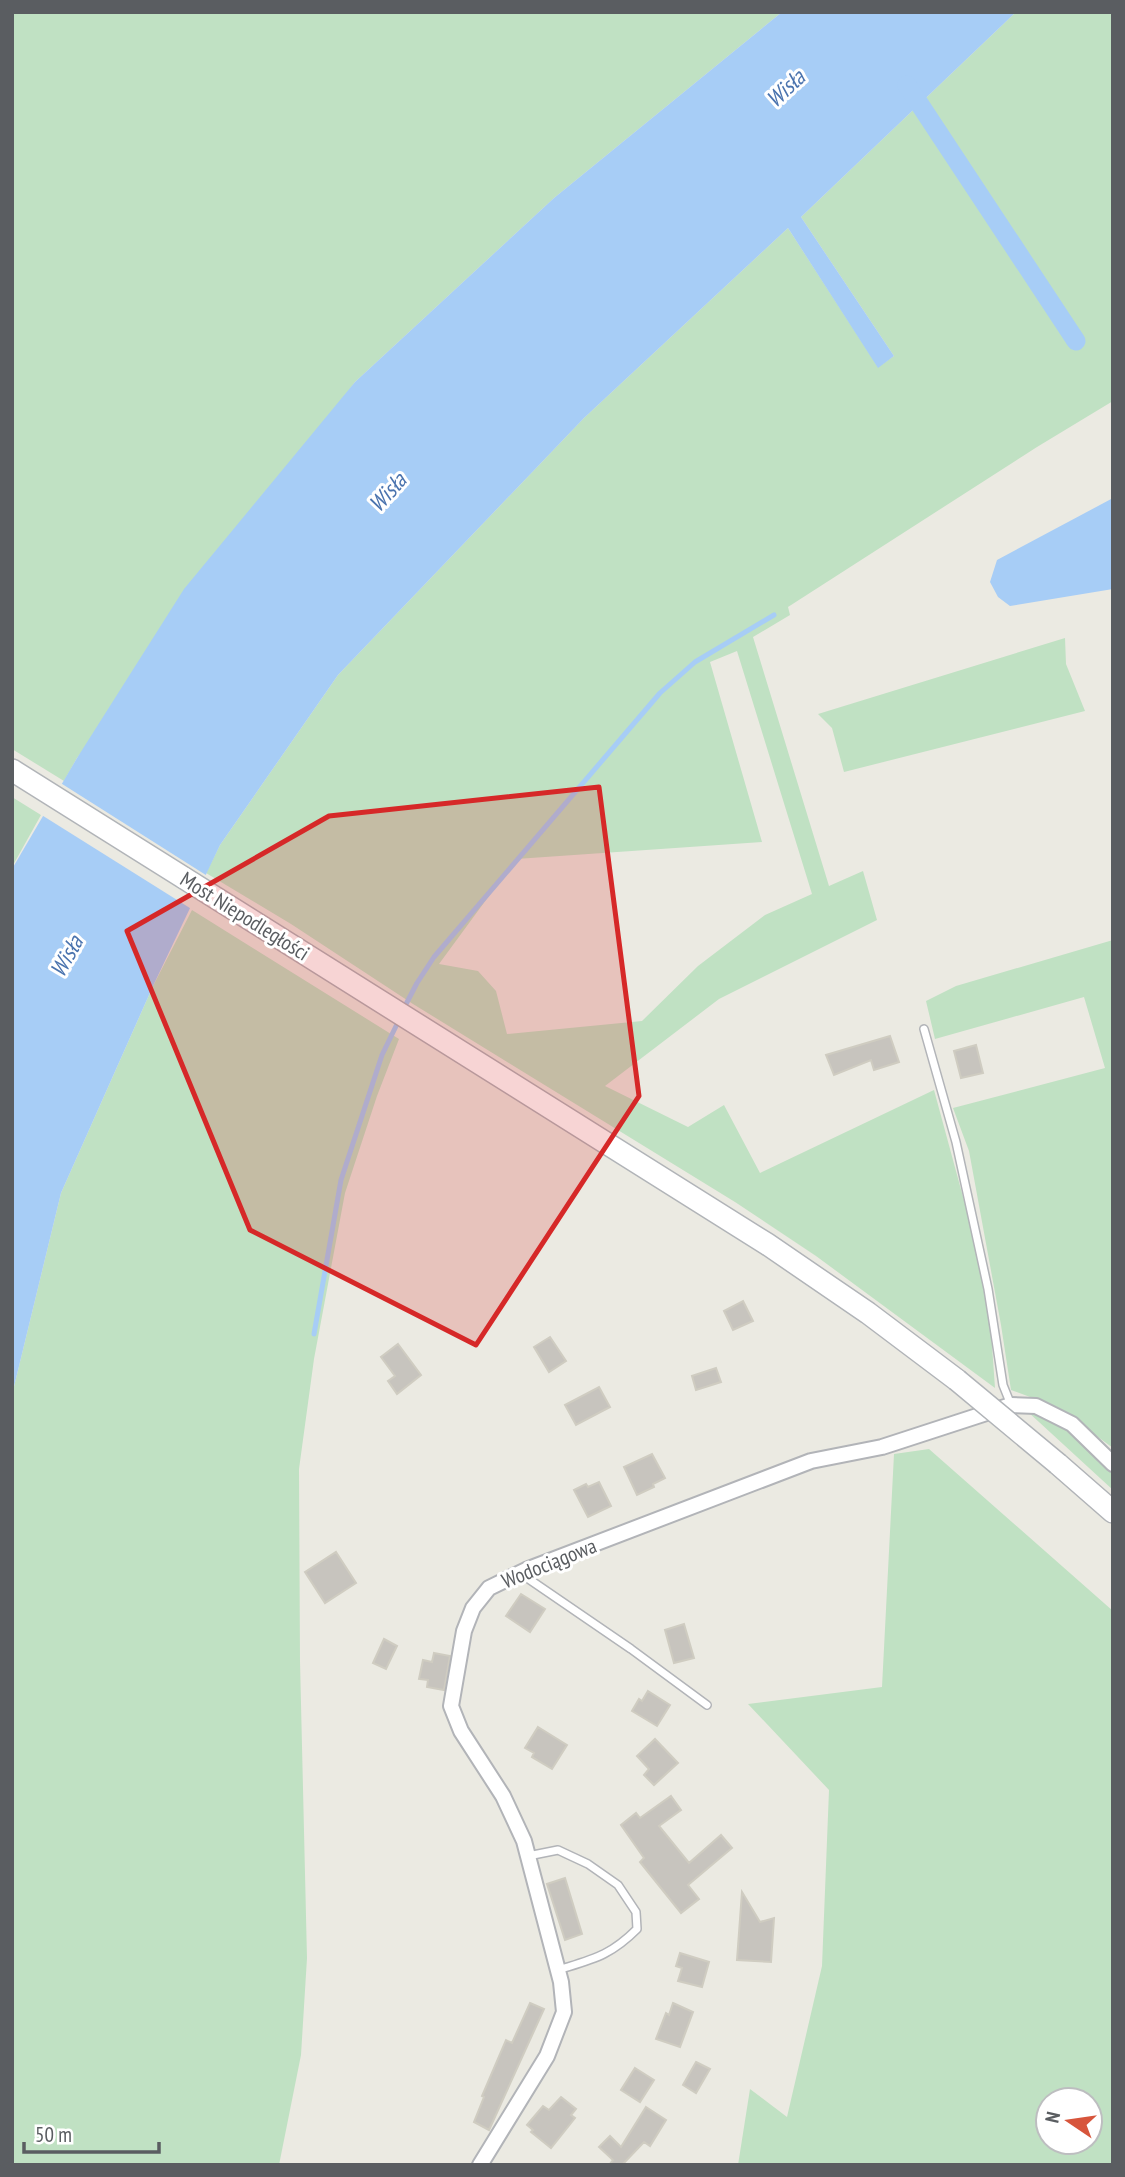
<svg xmlns="http://www.w3.org/2000/svg" width="1125" height="2177" font-family="'PT Sans Narrow',sans-serif">
  <style>
    .green { fill: #c0e1c3; fill-rule: evenodd }
    .water { fill: #a7cdf6 }
    .pier { fill: #ebeae2 }
    .lines { fill: none; stroke-linecap: round; stroke-linejoin: round }
    .stream { stroke: #a7cdf6; stroke-width: 5 }
    .canal { stroke: #a7cdf6; stroke-width: 19 }
    .building { fill: #c7c4be; stroke: #cfccc1; stroke-width: 2 }
    .lane-casing { stroke: #b2b4b8; stroke-width: 10 }
    .street-casing { stroke: #b2b4b8; stroke-width: 18 }
    .secondary-casing { stroke: #b1b4b8; stroke-width: 24 }
    .lane { stroke: #fff; stroke-width: 7 }
    .street { stroke: #fff; stroke-width: 14 }
    .secondary { stroke: #fff; stroke-width: 21 }
    .secondary-bridge-casing { stroke: #b1b4b8; stroke-width: 24; stroke-linecap: butt }
    .secondary-bridge { stroke: #fff; stroke-width: 21 }
    .marked { fill: #d62828; fill-opacity: 0.2; stroke: #d62828; stroke-width: 5; stroke-linejoin: round }
    .labels { text-anchor: middle; dominant-baseline: central; stroke-width: 6; stroke-linejoin: round; paint-order: stroke }
    .street-label { font-size: 21px; fill: #5a5d61; stroke: #fff }
    .water-label { font-size: 23px; font-style: italic; fill: #4a73ae; stroke: #fff }
  </style>
  <rect width="100%" height="100%" fill="#ebeae2"/>
  <path class="green" d="M12,12H782L554,198L355,382L77,758L64,781L12,749Z
    M1016,12H1113V401L1037,447L788,607L790,615L753,637L829,886L863,871L877,920L719,999L605,1086L688,1127L724,1105L760,1173L934,1090L988,1289L995,1388L816,1256L735,1202L413,1004L291,924L206,873L220,845L338,675L584,418L788,228L878,367L894,356L801,217ZM737,651L812,894L765,915L698,966L642,1021L507,1034L496,991L478,971L439,964L516,859L762,842L710,662Z
    M1065,638L1066,664L1085,711L844,772L832,728L818,714Z
    M12,797L41,815L12,867Z
    M192,910L399,1039L377,1096L345,1193L314,1359L299,1469L300,1661L307,1958L301,2055L279,2165H12V1395L61,1193L153,986Z
    M1113,940V1448L1057,1407L1011,1390L1001,1325L969,1151L953,1108L1105,1068L1084,997L935,1039L926,1001L956,986Z
    M1027,1411L1063,1426L1113,1470V1490Z
    M929,1449L1113,1611V2165H738L750,2089L787,2117L822,1966L829,1790L748,1704L882,1687L894,1454ZM1048,2100H1090V2142H1048Z"/>
  <path class="water" d="M782,12H1016L801,217L894,356L878,368L788,228L584,418L338,675L220,845L153,986L61,1193L12,1395V869L77,758L184,589L355,382L554,198Z
    M1113,498V589L1010,606L998,597L990,582L997,560Z"/>
  <path class="pier" d="M59,782L209,877L193,910L40,814Z"/>
  <g class="lines">
    <path class="stream" d="M404,1008L417,983L434,957L660,693L695,662L774,615
      M314,1334L341,1180L382,1055L399,1020"/>
    <path class="canal" d="M907,85L1076,341"/>
  </g>
  <path class="building" d="M890,1036L899,1062L874,1070L871,1060L834,1075L826,1055Z
    M976,1045L983,1073L961,1078L954,1051Z
    M743,1301L753,1321L733,1330L724,1311Z
    M550,1337L566,1361L549,1372L534,1347Z
    M398,1344L421,1375L397,1394L388,1381L395,1376L381,1357Z
    M716,1368L721,1382L696,1390L692,1376Z
    M599,1387L610,1407L576,1425L565,1405Z
    M652,1454L665,1478L653,1484L654,1487L637,1495L624,1467Z
    M599,1482L611,1506L588,1517L574,1490L586,1484L588,1487Z
    M336,1552L356,1583L325,1603L305,1572Z
    M521,1594L545,1609L530,1632L506,1616Z
    M684,1624L694,1658L674,1663L665,1630Z
    M384,1639L397,1646L386,1669L373,1663Z
    M434,1653L450,1656L444,1690L427,1687L428,1680L419,1679L423,1660L432,1662Z
    M648,1691L670,1705L657,1726L632,1711L639,1699L642,1701Z
    M538,1727L567,1745L552,1769L532,1757L534,1753L525,1748Z
    M655,1739L678,1763L654,1785L644,1775L649,1769L637,1756Z
    M671,1796L681,1810L659,1826L689,1863L721,1835L732,1848L688,1885L699,1899L681,1913L640,1862L644,1858L621,1825L636,1813L640,1818Z
    M565,1878L582,1934L565,1940L547,1884Z
    M742,1892L760,1922L774,1918L771,1962L737,1960Z
    M680,1953L709,1962L702,1987L678,1981L682,1968L676,1966Z
    M530,2003L544,2009L489,2130L474,2122L484,2097L482,2096L506,2040L512,2043Z
    M673,2003L693,2012L680,2047L656,2039L666,2013L669,2015Z
    M696,2062L710,2069L696,2093L683,2085Z
    M635,2068L654,2080L640,2102L621,2090Z
    M561,2097L576,2109L571,2115L575,2118L551,2148L531,2132L533,2130L527,2125L543,2106L549,2110Z
    M646,2107L666,2120L650,2146L644,2142L622,2165H609L613,2160L599,2147L610,2136L621,2147Z"/>
  <g class="lines">
    <g class="lane-casing">
      <path id="lane" d="M924,1029L956,1142L988,1289L1003,1385L1011,1405
        M520,1573L631,1649L707,1705
        M528,1856L558,1850L588,1864L618,1885L636,1912L637,1929C610,1956 593,1959 558,1970"/>
    </g>
    <g class="street-casing">
      <path id="street" d="M480,2165L547,2056L564,2012L561,1982L524,1841L503,1796L461,1731L451,1706L464,1631L473,1608L489,1588L526,1570L811,1461L882,1447L1011,1405L1036,1406L1072,1424L1113,1464"/>
    </g>
    <g class="secondary-casing">
      <path id="secondary" d="M12,770L767,1244L868,1313L957,1380
        M1058,1464L1113,1512"/>
    </g>
    <use href="#lane" class="lane"/>
    <use href="#street" class="street"/>
    <use href="#secondary" class="secondary"/>
    <g class="secondary-bridge-casing">
      <path id="secondary-bridge" d="M957,1380L1058,1464"/>
    </g>
    <use href="#secondary-bridge" class="secondary-bridge"/>
  </g>
  <path class="marked" d="M599,787L639,1096L476,1345L250,1230L127,931L329,816Z"/>
  <g class="labels">
    <g class="street-label">
      <text transform="translate(245 916) rotate(32)">Most Niepodległości</text>
      <text transform="translate(549 1563) rotate(-22)">Wodociągowa</text>
    </g>
    <g class="water-label">
      <text transform="translate(785 88) rotate(-43)">Wisła</text>
      <text transform="translate(387 492) rotate(-48)">Wisła</text>
      <text transform="translate(66 956) rotate(-61)">Wisła</text>
    </g>
  </g>
  <rect width="1125" height="2177" fill="none" stroke="#5a5d61" stroke-width="28"/>
  <g transform="translate(1069 2121) rotate(283)"><circle r="33" fill="#ffffff" stroke="#bdbec0" stroke-width="2"/>
  <path d="M0-5L12 26L0 18L-12 26Z" fill="#d7553c"/>
  <text y="-10" font-size="19" font-weight="bold" text-anchor="middle" fill="#5a5d61">N</text>
  </g>
  <path d="M24 2142v10h135v-10" fill="none" stroke="#5a5d61" stroke-width="3.5"/>
  <text x="35" y="2142" font-size="21" fill="#5a5d61" stroke="#ffffff" stroke-width="5" paint-order="stroke">50 m</text>
</svg>
